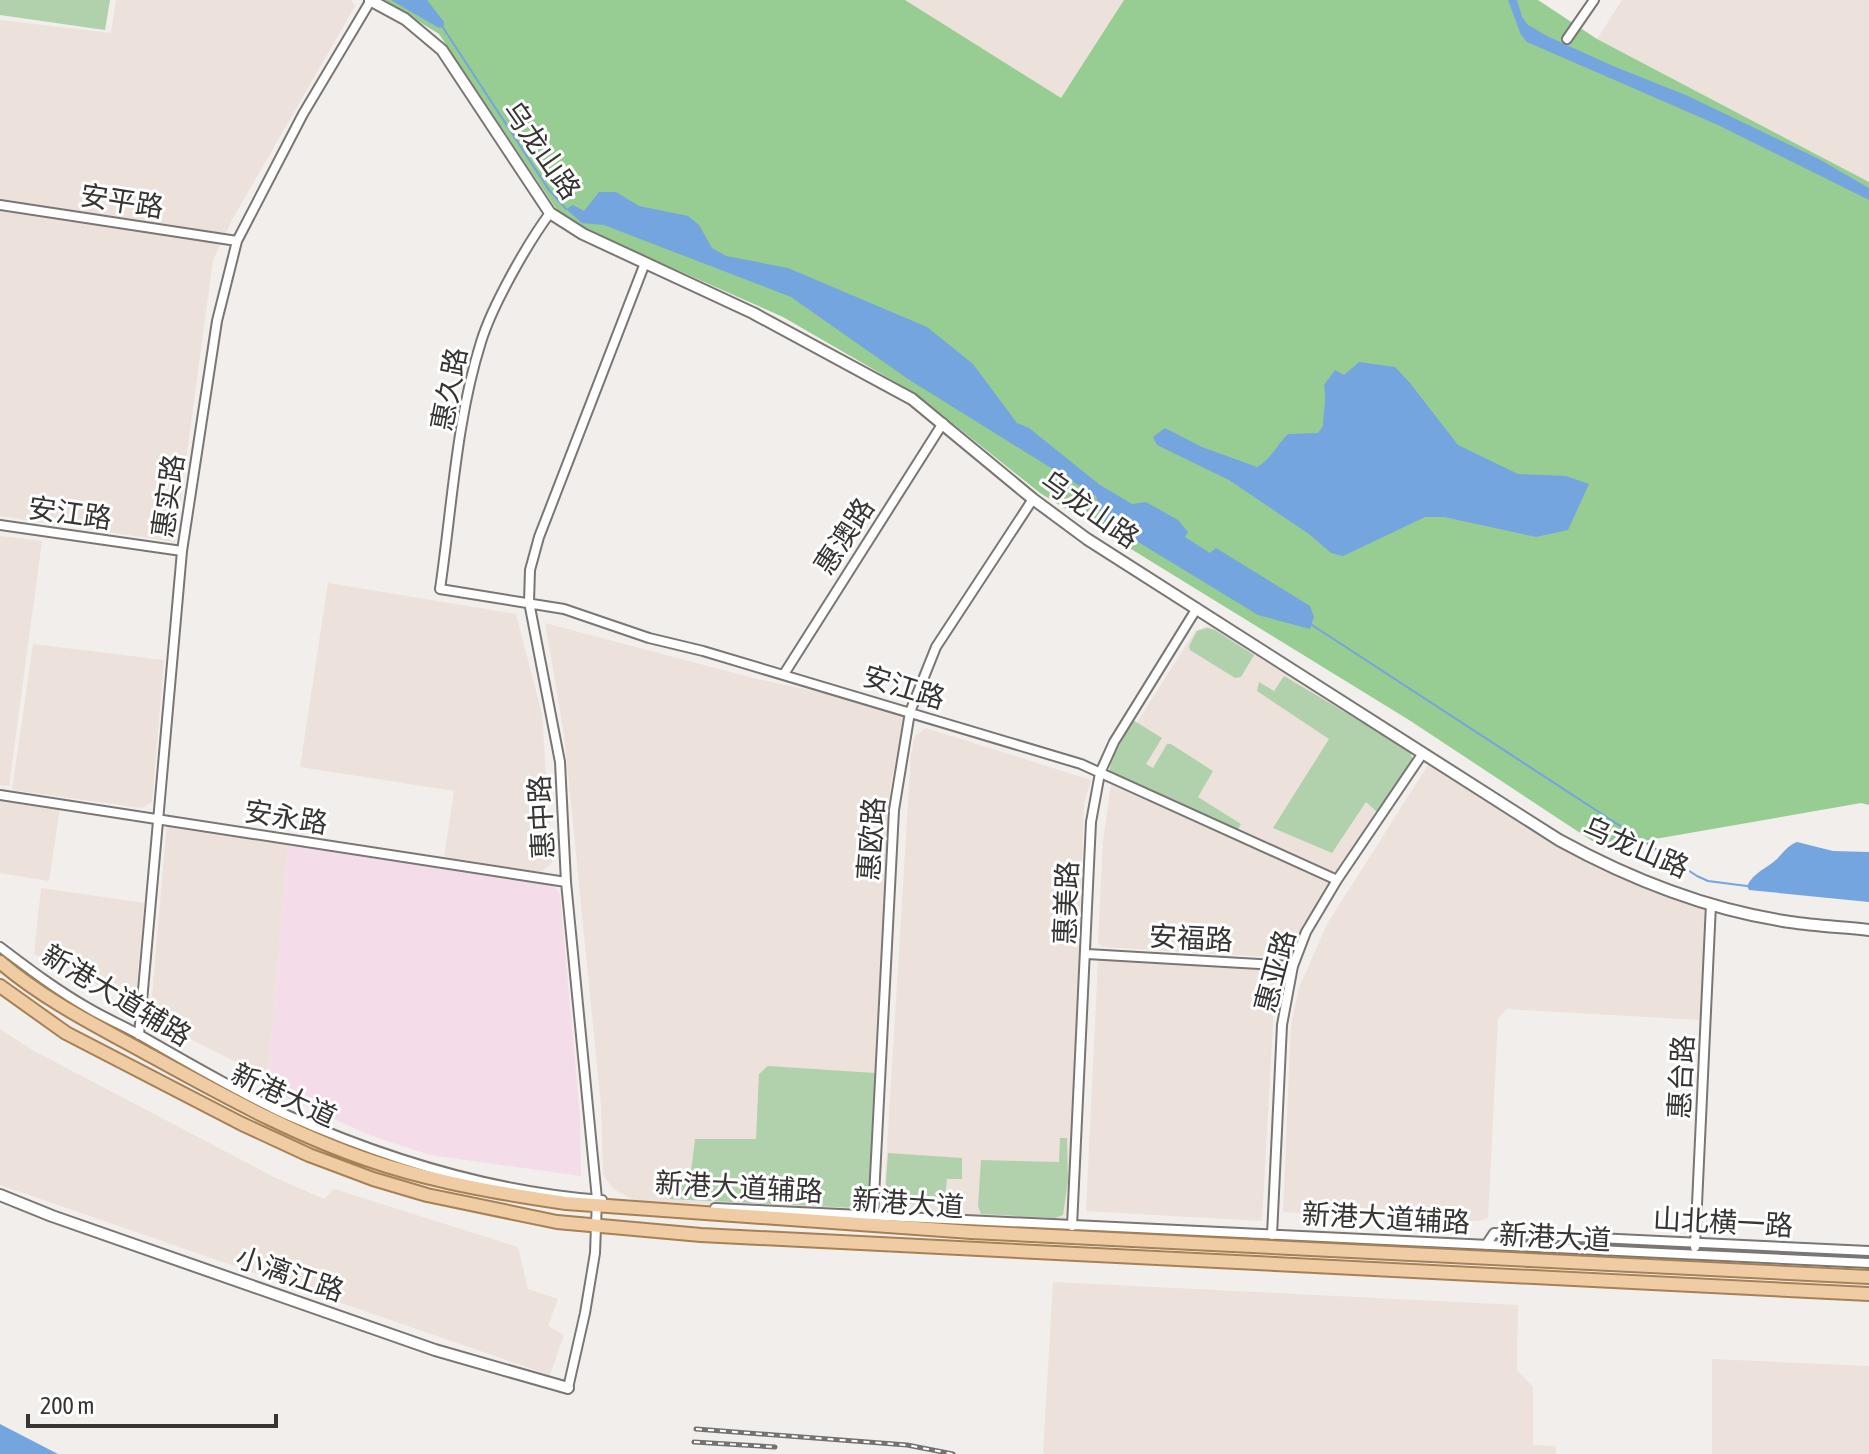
<svg xmlns="http://www.w3.org/2000/svg" width="1869" height="1454" font-family="'Asap Condensed','Noto Sans SC',sans-serif">
  <style>
    .commercial { fill: #f4dde9 }
    .built { fill: #ede1dc }
    .green { fill: #b0d1ac }
    .forest { fill: #97cc92 }
    .water { fill: #75a5de }
    .lines { fill: none; stroke-linecap: round; stroke-linejoin: round }
    .stream { stroke: #75a5de; stroke-width: 2 }
    .minor-casing { stroke: #797674; stroke-width: 12 }
    .tertiary-casing { stroke: #797674; stroke-width: 14 }
    .primary-casing { stroke: #a78155; stroke-width: 16 }
    .minor { stroke: #fff; stroke-width: 8 }
    .tertiary { stroke: #fff; stroke-width: 10 }
    .primary { stroke: #efcca4; stroke-width: 12 }
    .rail-casing { stroke: #747271; stroke-width: 5 }
    .rail { stroke: #fff; stroke-width: 2; stroke-dasharray: 6; stroke-linecap: butt }
    .labels { text-anchor: middle; dominant-baseline: central; stroke-width: 6; stroke-linejoin: round; paint-order: stroke }
    .street-label { font-size: 28px; fill: #363534; stroke: #fff }
  </style>
  <rect width="100%" height="100%" fill="#f1eeec"/>
  <path class="commercial" d="M288,842L552,883L560,894L580,1116L581,1176L430,1155L372,1136L271,1091L268,1078Z"/>
  <path class="built" d="M116,0H351L355,6L232,220L213,260L175,542L0,516V211L95,225L84,212L0,199V20L111,33Z
    M897,0H1139L1067,109Z
    M1622,0H1869V182L1597,39Z
    M0,536L42,541L9,786L0,785Z
    M328,583L516,614L542,714L552,863L541,872L444,857L454,791L300,767Z
    M545,623L757,679L841,697L905,718L890,788L872,1192L868,1205L857,1211L636,1201L613,1189L603,1174L601,1105L572,814L564,734Z
    M1207,626L1217,628L1407,750L1408,762L1336,873L1111,771L1122,746L1195,631Z
    M33,644L164,660L152,802L142,808L12,790Z
    M926,728L1091,780L1084,803L1071,1182L1066,1216L1061,1221L899,1214L889,1210L884,1197L911,754L915,736Z
    M1430,762L1596,866L1703,907L1707,919L1701,1020L1506,1009L1498,1019L1488,1218L1478,1221L1283,1212L1291,1024L1299,988L1327,924Z
    M1111,785L1332,884L1295,952L1286,958L1102,947L1098,943L1103,841Z
    M0,799L60,808L49,881L0,873Z
    M167,823L288,842L268,1078L150,1019Z
    M41,888L144,903L135,1003L34,954Z
    M1098,959L1276,970L1262,1221L1086,1211Z
    M0,1029L34,1051L274,1177L324,1199L334,1189L518,1247L528,1289L558,1299L548,1326L564,1335L550,1375L0,1185Z
    M1053,1282L1518,1305L1517,1370L1533,1387V1445L1556,1446V1454H1043Z
    M1712,1359L1869,1366V1454H1712Z"/>
  <path class="green" d="M0,0H110L105,30L0,15Z
    M1207,628L1215,630L1254,655L1241,677L1235,678L1190,650L1189,646L1197,631Z
    M1284,676L1397,743L1411,754L1413,760L1378,813L1366,802L1332,853L1273,828L1329,739L1257,691L1259,682L1274,691Z
    M1133,720L1162,738L1146,764L1153,768L1167,744H1171L1213,771L1198,797L1241,824L1237,831L1114,777L1109,771L1113,757Z
    M768,1066L875,1073L870,1191L865,1204L856,1208L669,1199L670,1180H690L695,1139H756L759,1074Z
    M1060,1138H1067L1068,1181L1063,1215L1055,1218L981,1214L978,1206L981,1160L1059,1162Z
    M888,1153L962,1158V1179H947L944,1205L891,1202L885,1193Z"/>
  <path class="forest" d="M384,0H905L1061,98L1124,0H1538L1597,39L1869,182V805L1861,803L1603,848L1409,720L1040,493L916,394L783,317L587,230L559,213L439,34Z"/>
  <path class="water" d="M391,0H427L444,22V26L439,28Z
    M1508,0H1517L1522,17L1528,25L1547,36L1613,66L1688,96L1817,158L1869,188V200L1718,125L1527,42L1521,35Z
    M599,192H616L639,206L688,216L699,225L712,248L726,256L788,268L927,327L973,364L1017,423L1029,428L1100,485L1132,504L1146,502L1178,520L1188,532L1185,537L1210,553L1216,548L1310,606L1314,617L1310,629L1258,615L1102,520L1096,496L908,379L791,297L604,225L582,223L566,209L573,205L584,211Z
    M1359,362L1395,367L1410,383L1458,445L1518,474L1566,476L1589,484L1568,530L1536,537L1444,517H1425L1343,556L1331,553L1309,534L1229,480L1157,445L1153,437L1165,428L1202,447L1257,467C1272,458 1276,446 1288,434L1318,433L1323,426C1323,409 1327,405 1324,385L1335,370L1344,375Z
    M1797,842L1833,851L1869,852V902L1749,890L1747,886C1754,872 1766,869 1777,859C1784,852 1787,846 1797,842Z
    M0,1424L58,1454H0Z"/>
  <g class="lines">
    <path class="stream" d="M442,26L549,190L566,209
      M1312,625L1697,876L1708,881L1747,886"/>
    <g class="minor-casing">
      <path id="minor" d="M1567,39L1594,0
        M0,205L237,241
        M550,213C527,244 492,306 481,342C456,421 452,508 440,589L564,609L649,638L703,651L1081,764L1337,880
        M0,525L182,551
        M784,674L943,423
        M0,795L566,882
        M0,947C29,969 58,991 90,1009C105,1018 122,1025 138,1034C187,1062 236,1091 287,1115C386,1159 494,1192 602,1200
        M1087,954L1293,966
        M139,1035L182,551L217,321L237,241L303,114L371,0
        M715,1208L1869,1263
        M873,1216L894,810L910,712L936,647L1033,499
        M1072,1226L1091,822L1100,773L1114,742L1197,608
        M1272,1235L1282,1025L1293,966L1306,932L1337,880L1423,753
        M1486,1245L1494,1233L1869,1251
        M1695,1247L1711,904
        M568,1388L585,1313L595,1253L597,1199L566,882L560,762L529,602L530,570L539,537L645,263"/>
    </g>
    <g class="tertiary-casing">
      <path id="tertiary" d="M370,0L405,19L442,50L550,213L583,234L753,313L912,399L1033,499L1087,539L1559,840C1630,879 1709,910 1790,922C1816,926 1843,927 1869,930
        M0,1195L52,1216L435,1350L568,1388"/>
    </g>
    <g class="primary-casing">
      <path id="primary" d="M0,962C43,999 95,1025 144,1052C222,1095 302,1140 387,1166C445,1184 505,1194 566,1203L971,1232L1869,1277
        M0,986L66,1033L242,1124L309,1155L373,1179L427,1195L557,1222L701,1235L1869,1294"/>
    </g>
    <use href="#minor" class="minor"/>
    <use href="#tertiary" class="tertiary"/>
    <use href="#primary" class="primary"/>
    <g class="rail-casing">
      <path id="rail" d="M696,1429L907,1445L953,1454
        M694,1442L775,1447"/>
    </g>
    <use href="#rail" class="rail"/>
  </g>
  <g class="labels">
    <g class="street-label">
      <text transform="translate(542 150) rotate(55)">乌龙山路</text>
      <text transform="translate(122 201) rotate(9)">安平路</text>
      <text transform="translate(449 389) rotate(-79)">惠久路</text>
      <text transform="translate(168 496) rotate(-82)">惠实路</text>
      <text transform="translate(1090 509) rotate(35)">乌龙山路</text>
      <text transform="translate(70 513) rotate(8)">安江路</text>
      <text transform="translate(844 536) rotate(-57)">惠澳路</text>
      <text transform="translate(904 687) rotate(17)">安江路</text>
      <text transform="translate(286 817) rotate(9)">安永路</text>
      <text transform="translate(541 817) rotate(-93)">惠中路</text>
      <text transform="translate(871 839) rotate(-86)">惠欧路</text>
      <text transform="translate(1636 847) rotate(23)">乌龙山路</text>
      <text transform="translate(1066 903) rotate(-88)">惠美路</text>
      <text transform="translate(1191 938) rotate(3)">安福路</text>
      <text transform="translate(1275 971) rotate(-75)">惠亚路</text>
      <text transform="translate(117 995) rotate(31)">新港大道辅路</text>
      <text transform="translate(1681 1077) rotate(-87)">惠台路</text>
      <text transform="translate(284 1095) rotate(25)">新港大道</text>
      <text transform="translate(739 1187) rotate(3)">新港大道辅路</text>
      <text transform="translate(908 1203) rotate(4)">新港大道</text>
      <text transform="translate(1386 1218) rotate(3)">新港大道辅路</text>
      <text transform="translate(1723 1222) rotate(3)">山北横一路</text>
      <text transform="translate(1555 1237) rotate(3)">新港大道</text>
      <text transform="translate(290 1274) rotate(19)">小漓江路</text>
    </g>
  </g>
  <path d="M28 1414v12h248v-12" fill="none" stroke="#363534" stroke-width="4"/>
  <text x="40" y="1414" font-size="24" fill="#363534" stroke="#ffffff" stroke-width="6" paint-order="stroke">200 m</text>
</svg>
